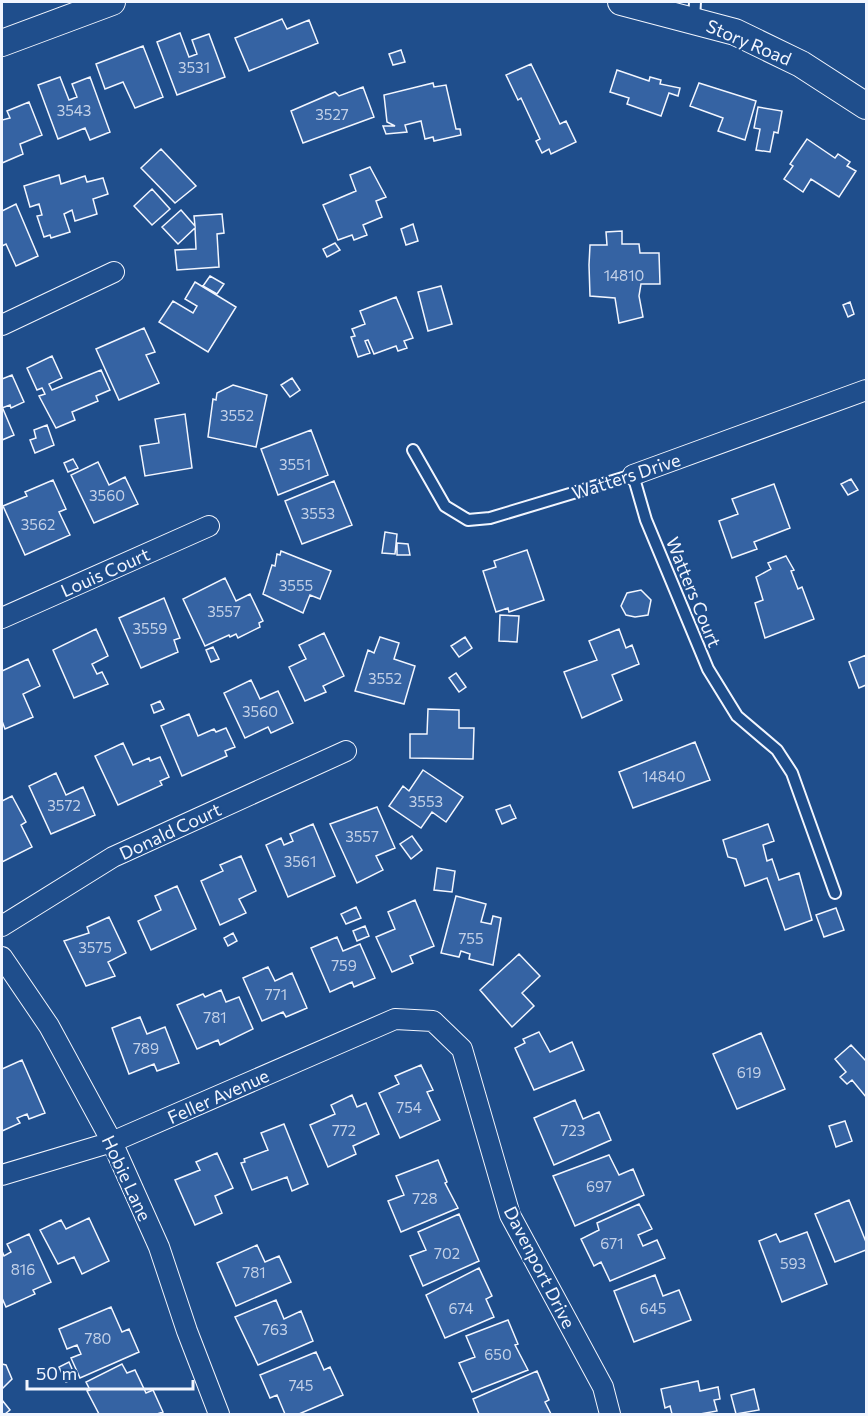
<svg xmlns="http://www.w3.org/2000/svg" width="868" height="1416" font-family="Commissioner,sans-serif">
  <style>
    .building { fill: #3563a3; stroke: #f2f6ff; stroke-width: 1.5 }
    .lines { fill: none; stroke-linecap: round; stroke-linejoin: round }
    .service-casing { stroke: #f2f6ff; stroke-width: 14 }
    .minor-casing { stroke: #f2f6ff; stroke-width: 22 }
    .tertiary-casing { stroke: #f2f6ff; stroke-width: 28 }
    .service { stroke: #1f4e8c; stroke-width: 10 }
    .minor { stroke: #1f4e8c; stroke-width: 20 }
    .tertiary { stroke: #1f4e8c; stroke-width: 26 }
    .labels { text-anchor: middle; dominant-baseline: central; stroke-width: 4.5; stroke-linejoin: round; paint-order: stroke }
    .number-label { font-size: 15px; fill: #c3d1e8 }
    .street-label { font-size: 18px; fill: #f2f6ff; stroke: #1f4e8c }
  </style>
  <rect width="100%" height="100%" fill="#1f4e8c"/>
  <path class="building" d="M282,19L287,29L309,20L318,43L249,71L235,38Z
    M180,33L189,57L197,54L192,40L209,34L225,77L177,95L157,42Z
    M143,46L163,97L135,108L123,82L105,89L96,64Z
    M401,50L405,62L393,65L389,54Z
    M531,64L560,124L566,121L576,142L551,154L549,149L542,153L536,141L540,139L521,98L518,100L506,75Z
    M617,70L649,81L650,77L661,80L660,84L680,88L678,96L669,93L661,116L627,104L629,98L610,92Z
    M60,77L69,100L77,97L72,84L90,77L110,132L90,140L85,128L58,139L38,85Z
    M433,83L434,87L446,85L456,129H460L461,135L434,141L433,137L425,139L421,121L405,125L407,132L386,134L383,126H395L387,122L384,95Z
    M699,83L756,101L745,140L718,131L723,118L690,106Z
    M363,87L374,117L303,143L291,111L335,92L339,96Z
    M29,102L42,135L20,144L23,154L2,163V120L10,118L7,111Z
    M758,107L782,111L778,133L774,132L770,152L756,150L760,129L754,128Z
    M807,139L835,158L838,154L850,162L847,166L856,171L839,197L811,179L803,192L784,179L793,166L790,164Z
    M161,149L196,186L175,203L141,168Z
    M370,167L386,197L376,201L382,217L363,225L367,235L354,240L352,235L338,240L323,205L356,191L350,175Z
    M59,175L61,184L85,176L87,182L103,178L108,194L93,199L97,214L75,221L72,210L64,214L70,232L51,238L50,235L44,237L37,216L42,215L39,204L30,207L24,186Z
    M152,189L170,209L152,225L134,206Z
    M16,204L38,256L16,266L6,244L2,246V211Z
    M181,210L195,226L194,216L222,214L224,233L217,234L219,267L177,270L175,250L196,249L195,228L178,244L162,227Z
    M413,224L418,241L406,245L401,229Z
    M622,231V244H639L640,253H659L660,284H641L639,296L643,317L619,323L615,298L590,296L589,265L590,245H607L606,232Z
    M335,243L340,250L327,257L323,249Z
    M210,276L224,284L217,294L203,286Z
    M195,282L236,307L208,352L159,322L173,301L193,313L197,306L185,299Z
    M441,286L452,324L428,331L418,292Z
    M396,297L413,338L404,341L407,348L398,351L396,346L374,354L368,340L365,341L370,353L358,357L351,337L355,336L352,329L365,324L360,311Z
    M850,302L854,314L848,317L843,305Z
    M144,328L155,352L146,355L159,383L119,400L96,349Z
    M52,356L62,378L49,384L52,390L101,370L110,390L96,396L98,401L72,412L75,420L56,428L39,396L45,394L42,388L37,390L27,368Z
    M12,375L24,402L11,408L10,405L2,408V379Z
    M292,378L300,390L290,397L281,385Z
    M233,385L267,395L256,447L208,437L213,399L216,400L217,393Z
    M3,409L14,435L2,440V410Z
    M185,414L192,468L145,476L140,446L159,443L155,419Z
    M47,425L54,445L35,453L30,440L36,438L34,430Z
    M311,430L328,475L278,495L261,449Z
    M73,459L78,468L68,472L64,463Z
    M98,462L109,485L125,477L138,504L94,523L71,475Z
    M851,479L858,490L848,495L841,484Z
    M53,480L66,509L59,512L70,535L25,555L3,506L27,496L25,492Z
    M334,481L352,525L302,544L285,501Z
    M774,484L790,528L754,542L757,549L732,558L719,521L738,514L732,499Z
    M385,532L397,534L395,554L382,553Z
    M397,543L408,544L410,555H397Z
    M527,550L544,600L509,612L508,608L496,612L483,571L496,567L494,561Z
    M281,551L331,571L320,599L310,595L303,613L263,594L272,565L275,566L277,554L280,555Z
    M786,556L794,570L791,571L798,589L802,587L814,619L765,638L755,603L763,600L756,577L771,569L768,563Z
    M225,578L236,601L250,594L263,621L259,623L260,627L238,638L236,634L230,637L229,635L205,646L183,599Z
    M641,590L651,600L648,615L635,617L626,615L621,606L627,593Z
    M164,598L180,638L174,640L178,652L141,668L119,618Z
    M500,615L519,616L517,642L499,641Z
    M96,629L108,656L92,664L97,674L102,672L108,684L74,698L53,650Z
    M619,629L626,648L632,645L639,664L612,675L622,700L582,718L564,672L597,660L589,641Z
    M324,633L344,676L323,686L326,692L305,701L289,667L306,659L299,645Z
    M380,637L399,643L394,659L415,666L404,704L355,691L368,650L374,653Z
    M465,637L472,648L459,657L451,646Z
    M213,647L219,659L211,662L206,650Z
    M866,655V685L859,688L849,662Z
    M28,659L40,686L23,694L33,717L5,729L2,721V671Z
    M456,673L466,687L459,692L449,678Z
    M251,680L260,699L278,691L293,723L271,733L268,727L245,738L224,693Z
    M160,701L164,709L154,713L151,705Z
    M428,709L459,710V728H474L473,759L410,758V734H427Z
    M189,714L198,736L214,729L216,732L226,728L235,747L225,751L227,756L182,776L161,726Z
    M695,742L710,780L633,808L619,772Z
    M123,743L133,765L149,758L150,761L160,757L169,777L160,781L162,785L118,805L95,756Z
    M423,770L463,797L446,822L432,812L421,828L389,806L403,786L409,791Z
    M56,773L66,795L83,787L95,815L51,834L29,786Z
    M12,796L26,822L21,825L32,847L2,862V801Z
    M510,805L516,818L502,824L496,810Z
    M377,807L395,848L376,856L383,870L357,883L330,824Z
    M313,824L335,876L288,897L266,845L281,838L284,845L293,841L290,834Z
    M768,824L774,841L763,845L767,861L772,859L779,880L799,873L812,920L785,930L767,878L745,886L736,859L728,857L723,840Z
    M412,836L422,850L411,859L400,844Z
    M241,856L256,891L239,899L246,913L220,925L201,881L223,871L220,865Z
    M437,868L455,871L452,892L434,890Z
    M177,886L196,929L151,950L138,921L161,910L155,896Z
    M456,896L486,904L481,922L491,924L493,916L501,918L493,965L469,959L470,954L461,951L459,957L441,953Z
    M415,900L434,946L410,956L413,963L392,972L376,937L395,929L388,912Z
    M356,907L361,918L346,924L341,914Z
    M836,908L844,930L824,937L816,915Z
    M109,917L126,953L108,962L115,976L86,986L64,941L89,933L87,927Z
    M365,926L369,936L357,941L353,931Z
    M233,933L237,941L228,946L224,938Z
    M337,937L343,951L360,944L375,978L354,987L352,982L330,992L311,948Z
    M519,954L540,976L522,993L534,1006L512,1027L480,990Z
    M268,967L275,981L292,973L307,1008L286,1017L283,1012L262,1021L243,978Z
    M221,990L226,1002L239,997L253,1029L220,1045L218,1040L197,1049L177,1005L203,994L205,997Z
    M140,1017L147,1034L165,1027L179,1063L157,1071L154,1064L129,1074L112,1028Z
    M539,1032L550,1052L572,1042L584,1070L534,1090L515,1048L525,1043L523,1039Z
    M761,1033L785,1089L737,1109L713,1054Z
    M851,1045L866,1061V1097L852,1080L847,1084L840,1077L846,1072L835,1059Z
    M22,1060L45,1113L29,1119L27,1114L17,1118L20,1123L2,1131V1069Z
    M421,1065L433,1090L427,1092L440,1120L400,1138L379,1093L399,1084L395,1076Z
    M352,1095L357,1107L366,1103L379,1134L353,1146L356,1154L328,1167L310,1125L335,1114L331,1105Z
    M575,1100L583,1119L599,1112L611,1140L554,1165L534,1118Z
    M845,1121L852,1141L836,1147L829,1126Z
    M284,1124L308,1184L292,1191L287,1177L252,1190L241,1163L245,1162L244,1159L268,1150L261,1133Z
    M217,1153L233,1188L215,1196L222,1213L195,1225L175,1180L200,1170L196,1162Z
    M609,1155L619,1175L633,1169L644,1195L575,1226L553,1176Z
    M438,1160L447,1182L445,1183L458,1208L401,1232L388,1201L404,1195L396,1176Z
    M849,1200L866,1242V1250L835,1262L815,1214Z
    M639,1204L652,1229L638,1235L643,1246L657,1240L665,1258L610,1281L601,1262L594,1266L581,1239L599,1230L597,1223Z
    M459,1214L479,1261L423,1286L410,1256L426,1250L418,1232Z
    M89,1218L109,1261L82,1274L74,1257L58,1264L40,1230L61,1220L66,1229Z
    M807,1232L827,1284L782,1302L759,1241L776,1234L780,1242Z
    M29,1234L51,1282L33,1290L35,1294L6,1307L2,1298V1251L4,1256L11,1252L7,1244Z
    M257,1245L265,1262L279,1256L291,1282L236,1306L217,1263Z
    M479,1268L492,1296L486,1299L494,1317L445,1338L426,1295Z
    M655,1275L663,1296L679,1290L691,1320L634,1342L614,1291Z
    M276,1300L284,1319L301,1311L313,1341L258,1365L235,1317Z
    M111,1307L122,1332L129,1329L139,1352L80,1378L71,1358L81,1354L77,1345L67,1349L59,1329Z
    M508,1320L518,1344L515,1345L528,1370L472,1392L459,1363L475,1357L466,1336Z
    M316,1352L324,1370L330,1367L343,1395L299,1414H285L277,1395L270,1398L260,1375Z
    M69,1362L76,1378L66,1382L59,1367Z
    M2,1364L6,1365L12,1379L2,1389Z
    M122,1364L127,1373L135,1370L146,1393L153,1390L163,1412L157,1414H99L87,1391L90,1390L86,1382Z
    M537,1371L549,1400L545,1402L551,1414H479L473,1399Z
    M698,1381L700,1391L718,1387L720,1399L714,1400L717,1411L700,1414H672L670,1406L665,1408L661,1389Z
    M754,1389L759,1410L736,1414L731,1395Z
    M2,1400L10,1410L5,1414H2Z"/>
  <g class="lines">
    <g class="service-casing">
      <path id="service" d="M694,19L695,2
        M413,450L445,506L468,520L490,518L633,475L646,520L708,669L737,716L777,750L792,773L835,893"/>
    </g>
    <g class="minor-casing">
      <path id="minor" d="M2,325L114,272
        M633,475L866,390
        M2,618L209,526
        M2,926L113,857L346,751
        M2,957L49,1026L112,1142L159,1247L187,1331L219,1414
        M2,1175L112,1142L395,1019L433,1021L462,1049L510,1215L603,1387L610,1414"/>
    </g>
    <g class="tertiary-casing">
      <path id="tertiary" d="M621,2L735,32L801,64L866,106
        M2,43L112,2"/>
    </g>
    <use href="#service" class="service"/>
    <use href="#minor" class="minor"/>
    <use href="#tertiary" class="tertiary"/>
  </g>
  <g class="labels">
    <g class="number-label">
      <text x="194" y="67">3531</text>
      <text x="74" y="110">3543</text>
      <text x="332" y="114">3527</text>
      <text x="624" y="275">14810</text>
      <text x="237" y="415">3552</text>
      <text x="295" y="464">3551</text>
      <text x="107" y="495">3560</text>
      <text x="318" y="513">3553</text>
      <text x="38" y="524">3562</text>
      <text x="296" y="585">3555</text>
      <text x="224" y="611">3557</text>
      <text x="150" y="628">3559</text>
      <text x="385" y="678">3552</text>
      <text x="260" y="711">3560</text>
      <text x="664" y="776">14840</text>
      <text x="426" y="801">3553</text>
      <text x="64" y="805">3572</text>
      <text x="362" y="836">3557</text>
      <text x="300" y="861">3561</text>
      <text x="471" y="938">755</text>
      <text x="95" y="947">3575</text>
      <text x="344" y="965">759</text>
      <text x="276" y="994">771</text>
      <text x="215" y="1017">781</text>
      <text x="146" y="1048">789</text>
      <text x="749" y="1072">619</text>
      <text x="409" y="1107">754</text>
      <text x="344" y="1130">772</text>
      <text x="573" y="1130">723</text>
      <text x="599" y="1186">697</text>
      <text x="425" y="1198">728</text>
      <text x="612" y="1243">671</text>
      <text x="447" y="1253">702</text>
      <text x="793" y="1263">593</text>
      <text x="23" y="1269">816</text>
      <text x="254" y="1272">781</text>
      <text x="461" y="1308">674</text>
      <text x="653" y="1308">645</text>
      <text x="275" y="1329">763</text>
      <text x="98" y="1338">780</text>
      <text x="498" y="1354">650</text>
      <text x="301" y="1385">745</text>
    </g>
    <g class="street-label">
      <text transform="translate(749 42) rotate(23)">Story Road</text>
      <text transform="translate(626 476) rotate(-18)">Watters Drive</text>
      <text transform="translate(105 572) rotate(-24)">Louis Court</text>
      <text transform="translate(694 592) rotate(68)">Watters Court</text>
      <text transform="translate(170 831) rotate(-25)">Donald Court</text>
      <text transform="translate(218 1096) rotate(-24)">Feller Avenue</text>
      <text transform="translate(127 1178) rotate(65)">Hobie Lane</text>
      <text transform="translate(540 1267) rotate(63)">Davenport Drive</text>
    </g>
  </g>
  <rect width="868" height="1416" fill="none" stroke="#f2f6ff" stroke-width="6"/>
  <path d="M27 1380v9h166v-9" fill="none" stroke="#f2f6ff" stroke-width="3"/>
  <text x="36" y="1380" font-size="18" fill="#f2f6ff" stroke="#1f4e8c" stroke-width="4.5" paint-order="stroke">50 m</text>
</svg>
